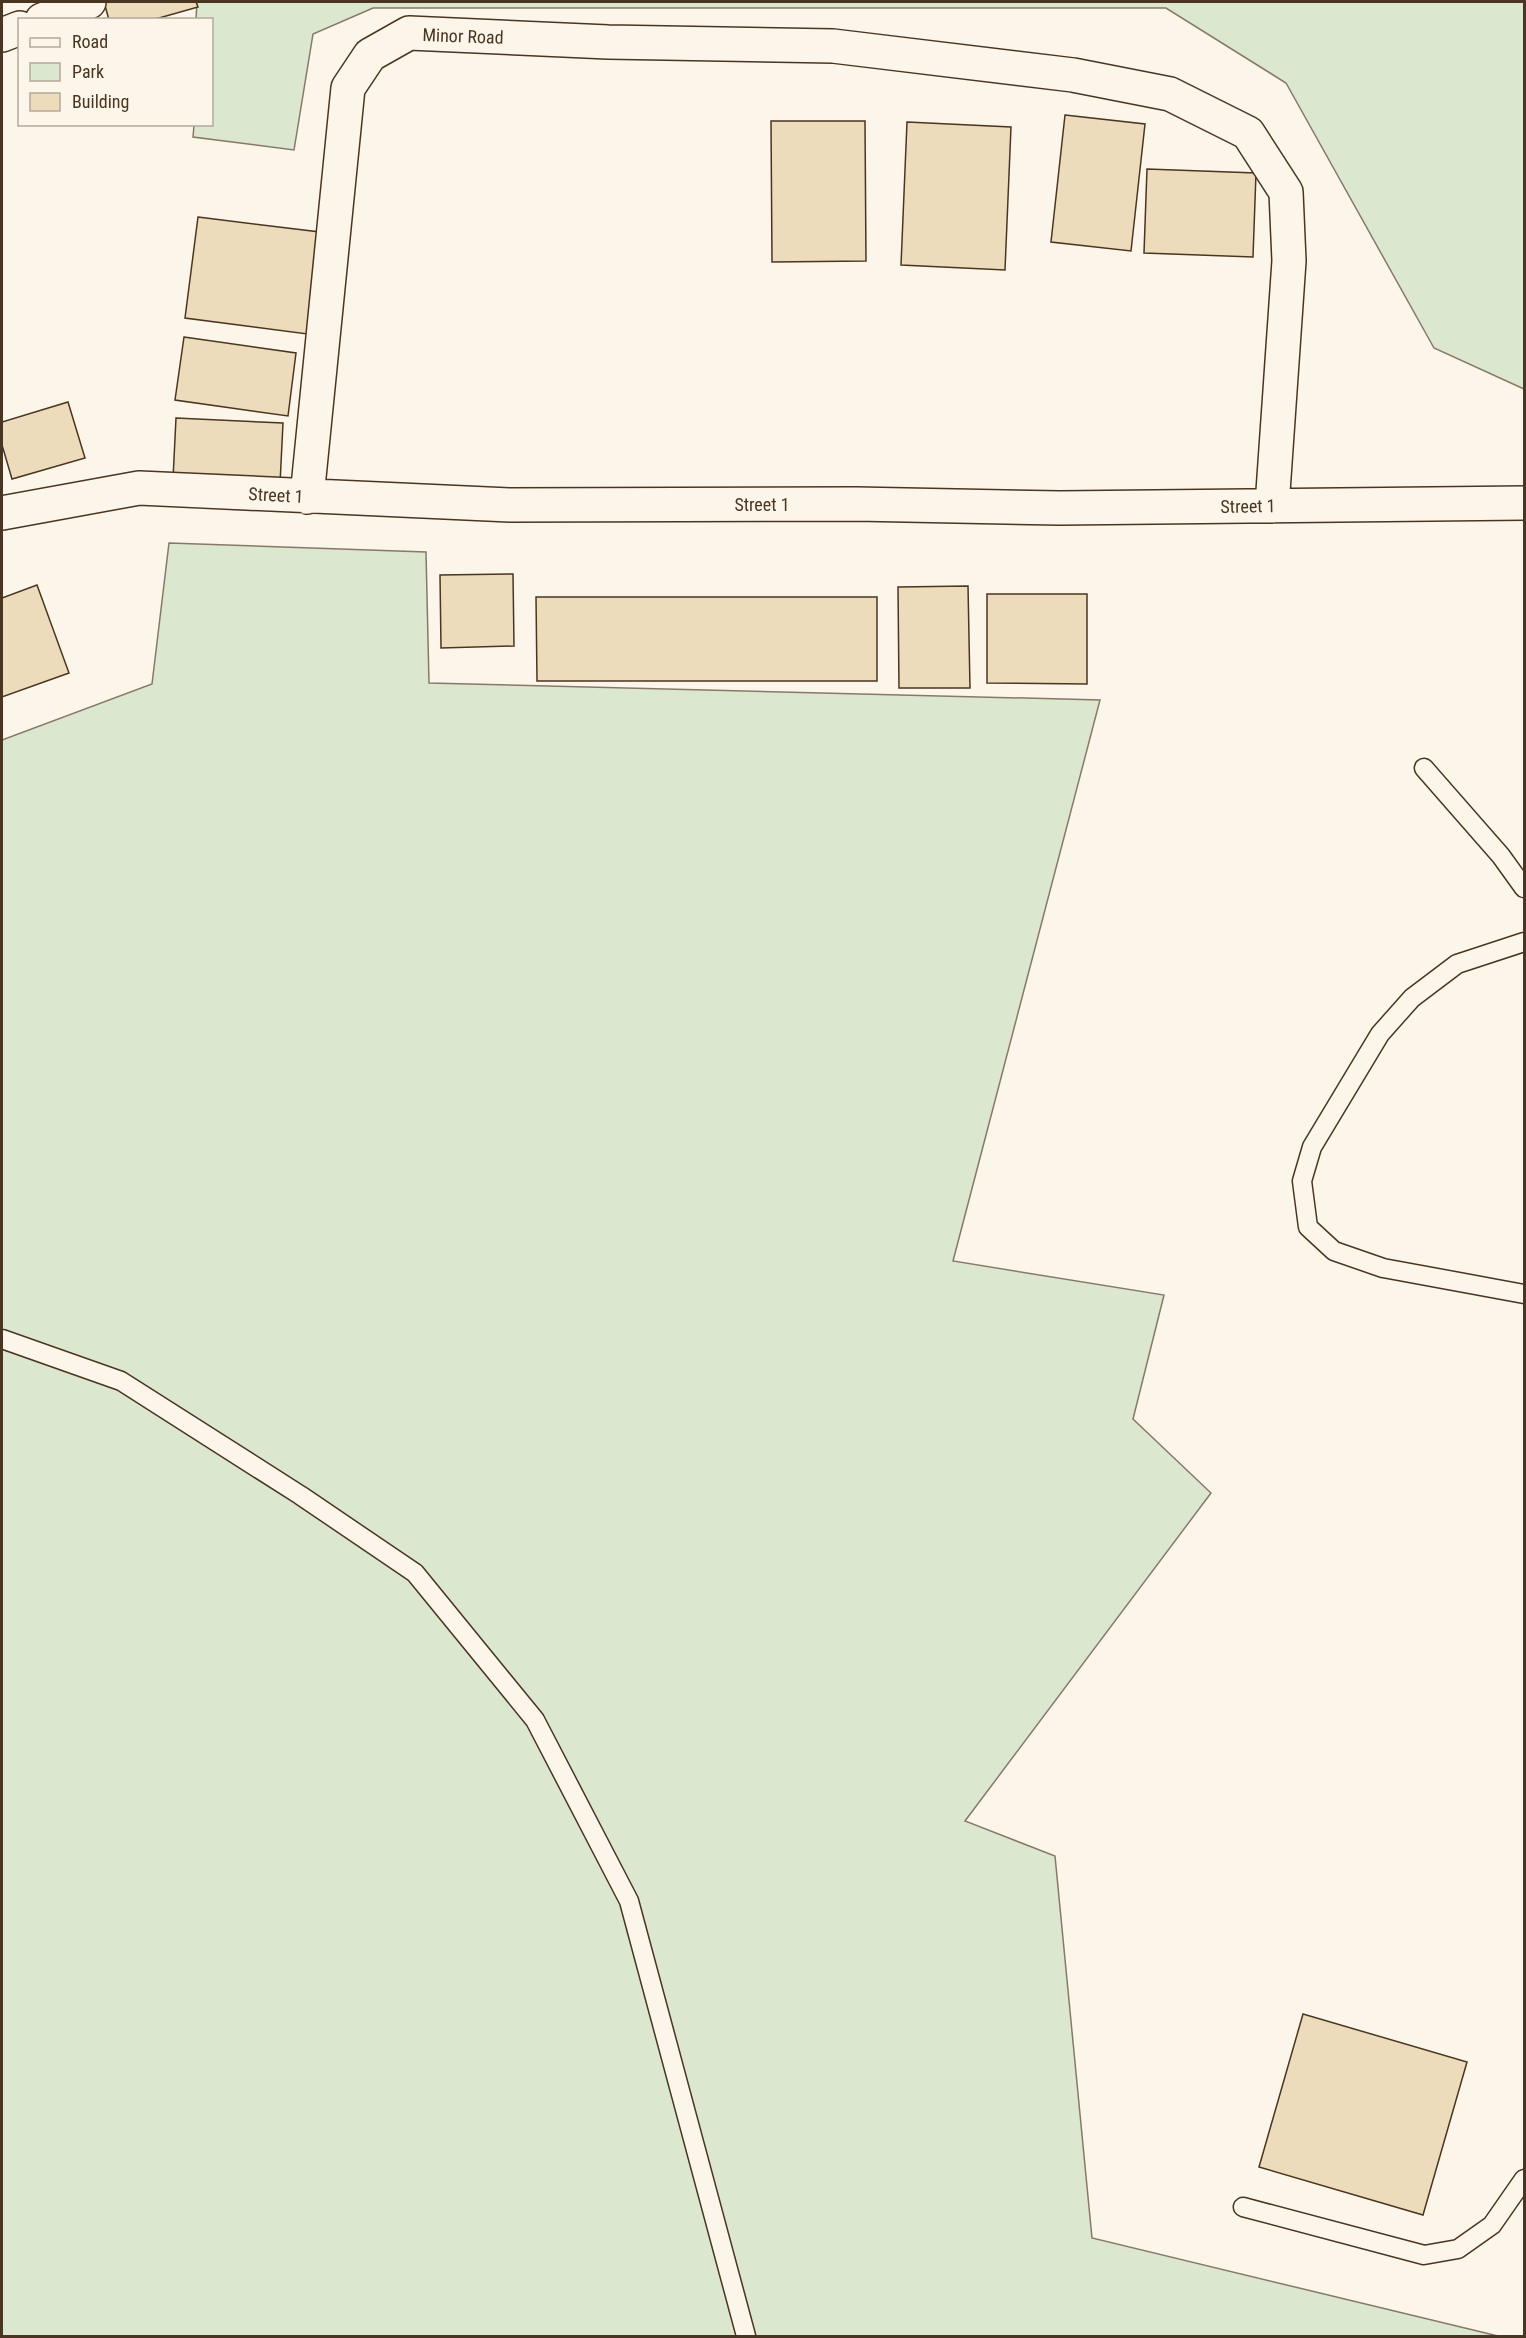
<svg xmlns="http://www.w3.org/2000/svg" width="1526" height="2338" font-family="'Roboto Condensed',sans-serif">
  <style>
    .green { fill: #dce7d0; stroke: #887966; stroke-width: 1.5 }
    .building { fill: #ecdcbc; stroke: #4a3520; stroke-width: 1.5 }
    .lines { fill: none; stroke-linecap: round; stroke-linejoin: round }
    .service-casing { stroke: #4a3520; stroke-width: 21 }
    .minor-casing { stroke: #4a3520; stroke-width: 36 }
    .service { stroke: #fbf6e9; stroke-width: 18 }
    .minor { stroke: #fbf6e9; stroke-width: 33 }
    .labels { text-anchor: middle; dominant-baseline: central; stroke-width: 4.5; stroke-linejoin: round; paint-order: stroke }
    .street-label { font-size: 18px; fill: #4a3520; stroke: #fbf6e9 }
  </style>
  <rect width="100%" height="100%" fill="#fbf6e9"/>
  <path class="green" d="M197,2H1524V389L1434,348L1286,83L1166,8H373L313,34L294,150L193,137L194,125L212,124V20L196,19Z
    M169,543L426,552L429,683L1100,700L953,1261L1164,1295L1133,1419L1211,1493L965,1821L1055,1856L1092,2238L1498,2336H2V740L152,684Z"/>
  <path class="building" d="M104,2H196L198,7L152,20H109Z
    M1065,115L1145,124L1131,251L1051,242Z
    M771,121H865L866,261L772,262Z
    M907,122L1011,127L1005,270L901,265Z
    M1147,169L1256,173L1253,257L1144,253Z
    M198,217L328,233L315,335L185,318Z
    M184,337L296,353L288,416L175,400Z
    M68,402L85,458L12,479L2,445V422Z
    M176,418L283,423L280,484L173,479Z
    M513,574L514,646L441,648L440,575Z
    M37,585L69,673L2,697V598Z
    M968,586L970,688H899L898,587Z
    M987,594H1087V684L987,683Z
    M536,597H877V681H537Z
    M1303,2014L1467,2062L1423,2215L1259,2167Z"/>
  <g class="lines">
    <g class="service-casing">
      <path id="service" d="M1424,768L1501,856L1524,888
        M1524,942L1457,964L1412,998L1380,1034L1312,1147L1302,1181L1308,1227L1334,1251L1383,1268L1524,1294
        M2,1339L121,1381L300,1495L415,1573L535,1720L629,1901L746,2336
        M1243,2207L1424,2255L1458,2249L1492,2225L1524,2179"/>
    </g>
    <g class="minor-casing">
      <path id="minor" d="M42,20L89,2
        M2,35L20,28
        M307,497L348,88L370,55L409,33L608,42L833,46L1073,75L1170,94L1248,133L1286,192L1289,261L1272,506
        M2,513L139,488L510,505L856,504L1060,508L1524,503"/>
    </g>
    <use href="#service" class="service"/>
    <use href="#minor" class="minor"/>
  </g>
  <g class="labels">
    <g class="street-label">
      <text transform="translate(463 36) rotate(2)">Minor Road</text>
      <text transform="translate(276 495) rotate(3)">Street 1</text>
      <text x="762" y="504">Street 1</text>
      <text transform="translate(1248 506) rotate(-1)">Street 1</text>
    </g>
  </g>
  <rect width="1526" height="2338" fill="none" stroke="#4a3520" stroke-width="6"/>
  <rect x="18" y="18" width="195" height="108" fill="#fbf6e9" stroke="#b4a999" stroke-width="1.5"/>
  <rect x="30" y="38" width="30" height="9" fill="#fbf6e9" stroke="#b4a999" stroke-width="1.5"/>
  <text x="72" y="48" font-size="18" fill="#4a3520">Road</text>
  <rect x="30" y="63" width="30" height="18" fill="#dce7d0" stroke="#b4a999" stroke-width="1.5"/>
  <text x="72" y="78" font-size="18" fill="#4a3520">Park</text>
  <rect x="30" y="93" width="30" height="18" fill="#ecdcbc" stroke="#b4a999" stroke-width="1.5"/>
  <text x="72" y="108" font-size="18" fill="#4a3520">Building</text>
</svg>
